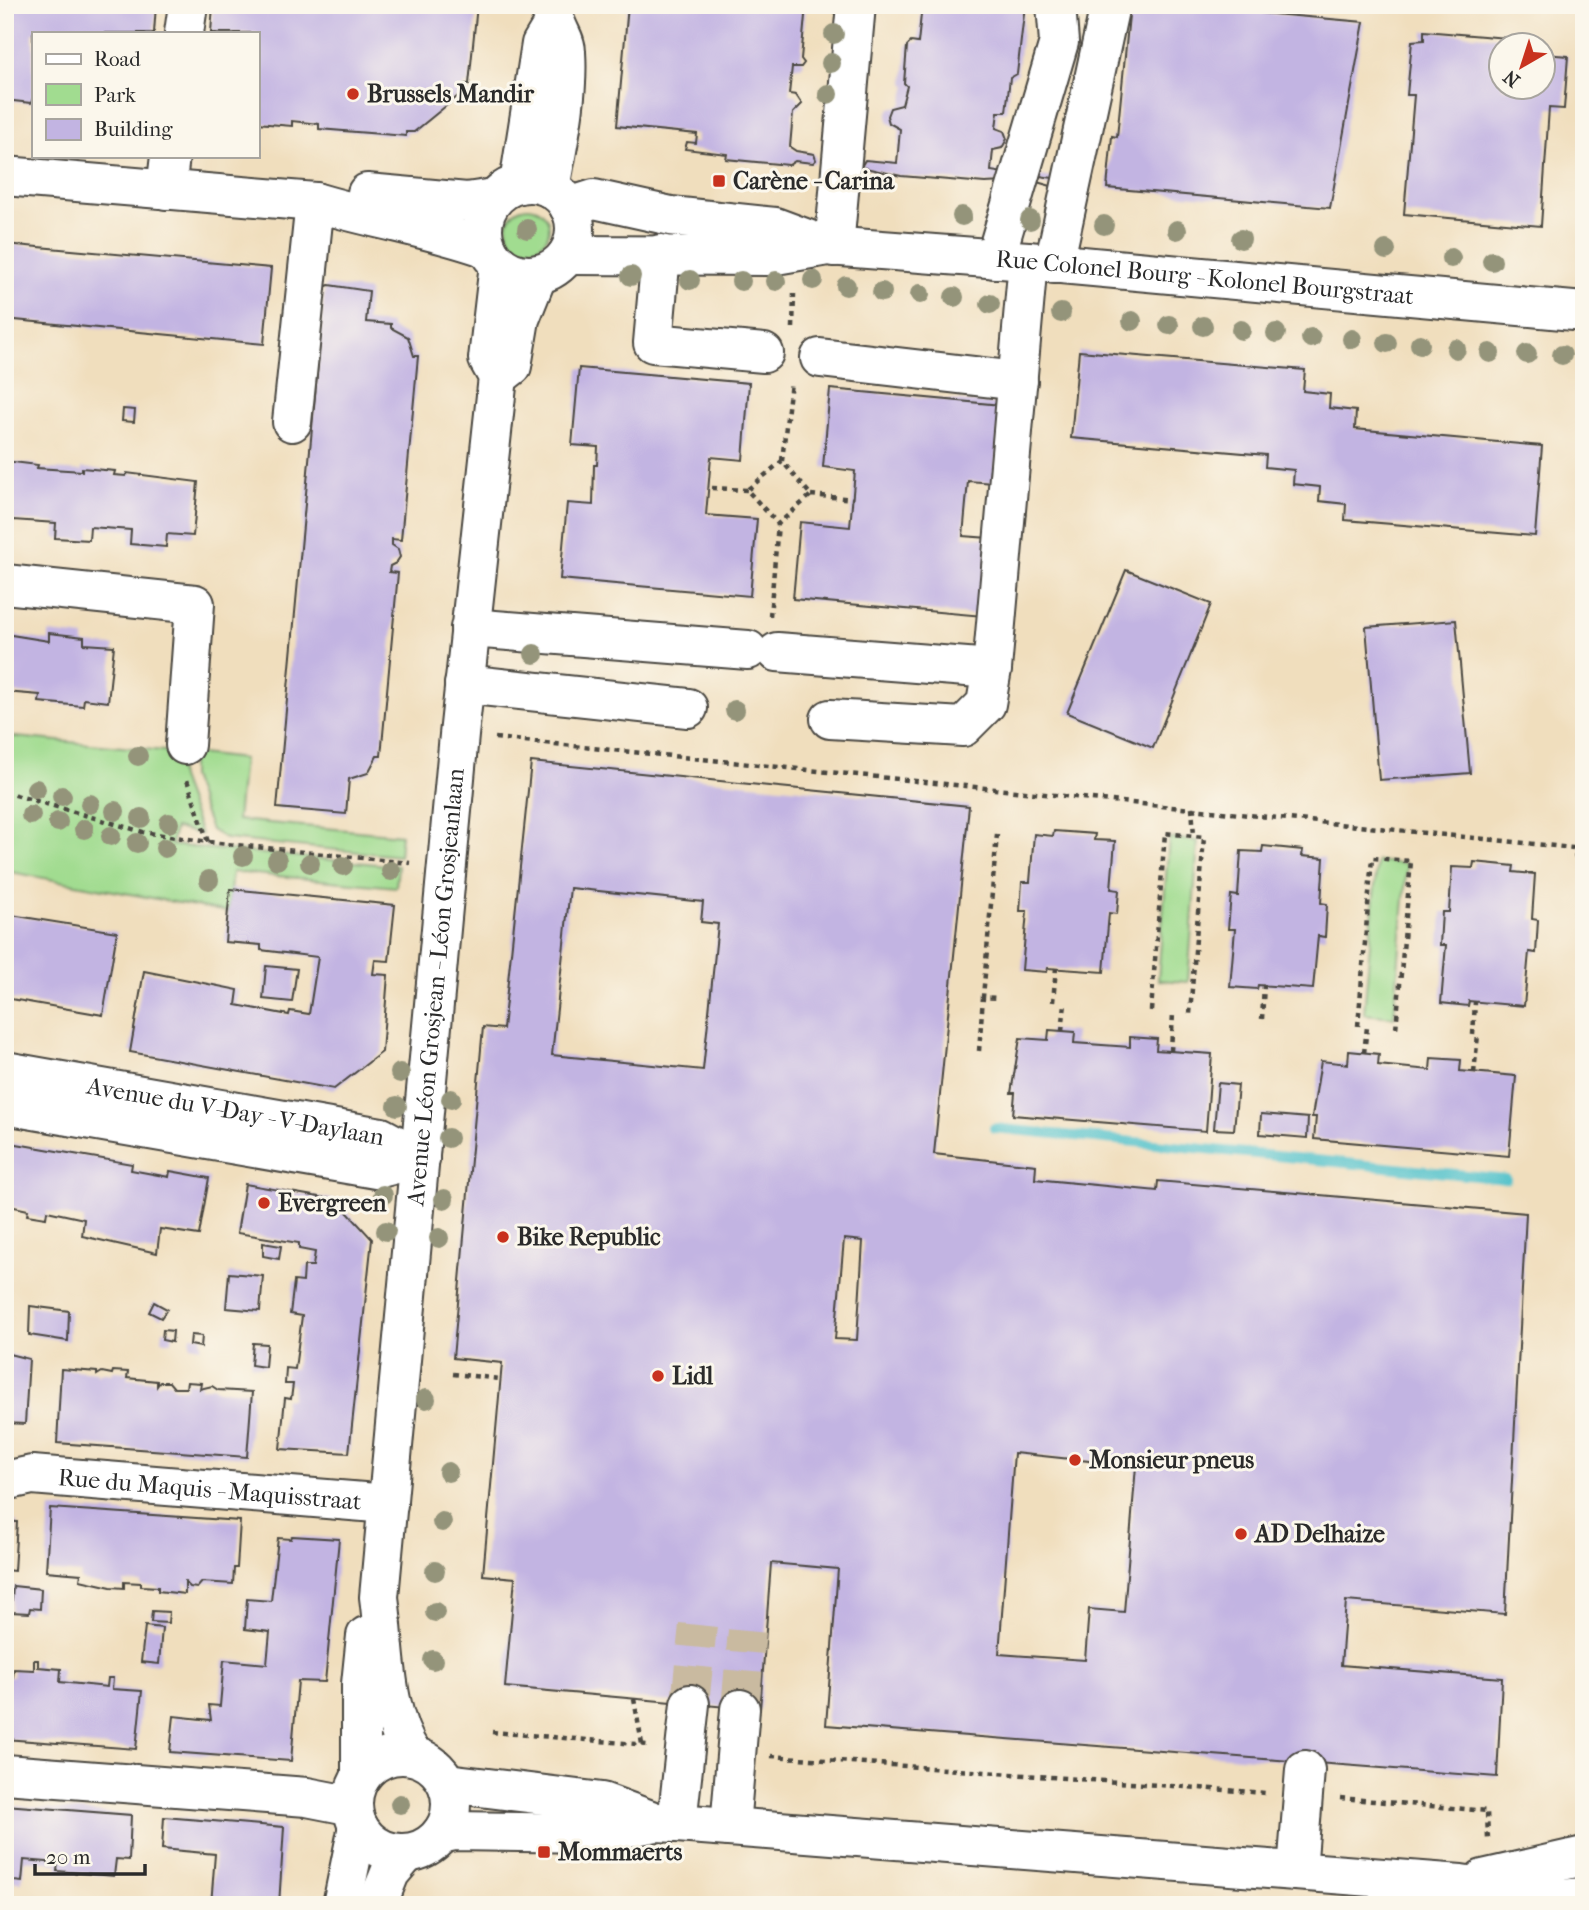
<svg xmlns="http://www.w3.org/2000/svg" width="1589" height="1910" font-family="'IM FELL French Canon',serif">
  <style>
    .green { fill: #a1dc90; stroke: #66845e; stroke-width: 2 }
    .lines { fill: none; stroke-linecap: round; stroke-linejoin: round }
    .stream { stroke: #54c2cb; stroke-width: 10 }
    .building { fill: #c2b4e2; fill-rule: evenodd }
    .minor-tunnel { stroke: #c9baa0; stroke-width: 38; stroke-dasharray: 38 19; stroke-linecap: butt }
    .minor-casing { stroke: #494641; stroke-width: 42 }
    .path { stroke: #494641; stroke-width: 4.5; stroke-dasharray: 5 5; stroke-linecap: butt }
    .minor { stroke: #fff; stroke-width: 38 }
    .tree { fill: #94947a }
    .poi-dot { fill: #c8321e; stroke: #fbf7ec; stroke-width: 2.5 }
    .labels { text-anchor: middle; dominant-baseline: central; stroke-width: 6; stroke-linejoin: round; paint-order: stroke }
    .poi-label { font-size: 24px; font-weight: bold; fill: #2b2b2b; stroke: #fbf7ec; text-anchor: start }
    .street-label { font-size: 24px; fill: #2b2b2b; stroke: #fbf7ec }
  </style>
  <rect width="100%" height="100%" fill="#fbf7ec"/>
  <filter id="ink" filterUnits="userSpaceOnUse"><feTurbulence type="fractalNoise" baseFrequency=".0143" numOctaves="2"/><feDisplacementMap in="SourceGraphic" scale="14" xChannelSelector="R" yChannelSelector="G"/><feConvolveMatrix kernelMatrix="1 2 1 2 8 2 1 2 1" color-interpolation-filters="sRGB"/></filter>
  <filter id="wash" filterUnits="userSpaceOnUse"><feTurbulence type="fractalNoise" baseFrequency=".00686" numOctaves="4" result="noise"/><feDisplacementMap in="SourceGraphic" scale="28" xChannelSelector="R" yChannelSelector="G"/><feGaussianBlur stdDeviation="1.57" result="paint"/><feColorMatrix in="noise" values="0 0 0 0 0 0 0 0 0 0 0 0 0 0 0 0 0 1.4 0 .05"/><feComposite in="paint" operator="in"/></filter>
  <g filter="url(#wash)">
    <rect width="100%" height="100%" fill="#f0debd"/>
    <path class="green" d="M507 228a21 21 0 1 1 42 0a21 21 0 1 1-42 0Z
      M5,736L175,752L180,778L201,834L175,828L171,845L398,866L396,887L232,872L228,912L5,871Z
      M191,753L243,759L237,820L401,835L399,856L226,839L211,830L191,777Z
      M1169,838L1198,841L1188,982L1158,980Z
      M1377,861L1407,864L1394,1017L1364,1014Z"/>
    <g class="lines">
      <path class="stream" d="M994,1128L1506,1179"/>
    </g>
    <g id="blocks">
      <path class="building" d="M5,5H156L154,33H33V98L31,103L5,100Z
        M213,5H477L469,84H464L463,92L414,132H406V136L319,129V124L292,121V126L257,123V33H211Z
        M628,5H806L801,59L804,63L801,67H792L789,94L796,95L802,104L793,113L790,147L796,151L814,154L816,160L813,163L795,161L789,165L726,159L727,154L685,149L687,142L696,143L697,134L617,126Z
        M922,5H1025L1017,74L1010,78L1006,112H998L996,128L1004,131L1007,139L1002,148L993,150L991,171L1004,173L1003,182L985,183L901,176L861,167L865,160L897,163L900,129L889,123L887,116L890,108L902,105L907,86L904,83L907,46L911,42L918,43Z
        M1130,5H1170L1364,22L1330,208L1107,188L1112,136L1117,137Z
        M1424,31L1543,41V46H1502V88H1544V54L1568,56L1564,109L1549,108L1541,226L1404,214L1414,95H1407L1412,41L1424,40Z
        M1040,176L1053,178L1051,186L1037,182Z
        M5,244L271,268L264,344L5,319Z
        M329,285L369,291L366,322L391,324V328L408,337L414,356H418L401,540L392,539V545L398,549L400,557L396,563L390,566L389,572L398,573L381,756H377L368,773L349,779L346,814L277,808L325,287Z
        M1079,351L1305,370L1303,391L1330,394L1329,408L1356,411L1355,429L1542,446L1535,536L1345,520L1346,504L1319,501L1320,487L1293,484L1294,470L1265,467L1266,455L1071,438Z
        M579,368L749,383L743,460L711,457L706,515L757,519L750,596L560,579L567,503L593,505L594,465H597L598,447L572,445Z
        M830,389L1001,405L994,483L968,481L963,536L989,538L983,616L793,599L800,522L850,527L855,471L823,467Z
        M123,409L135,410L134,422L122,421Z
        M5,461L38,465L37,468L82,471V468L115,471L114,475L126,476L127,473L198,482L193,536L167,534L166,547L130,544L131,530L90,527L89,540L55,538L56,523L13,520L12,533L5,532Z
        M1126,570L1211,604L1153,748L1067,713Z
        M1456,620L1470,773L1379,780L1366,627Z
        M49,633L84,637V644L114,646L108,702L84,699L83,706L60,704L39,702L40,695L5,692V634L49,641Z
        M1582,719H1584V800L1575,799Z
        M531,762L969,806L934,1154L1036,1165L1035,1179L1157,1191L1158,1181L1526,1213L1505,1614L1346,1601L1341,1665L1502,1678L1497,1777L826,1725L838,1569L771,1563L760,1710L505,1687L515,1578L483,1575L502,1363L453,1358L483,1027L503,1029ZM570,888L703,902L701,922L718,924L703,1070L552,1055ZM844,1239L863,1241L857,1340L835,1339ZM1014,1453L1136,1466L1124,1612L1089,1609L1085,1660L999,1654Z
        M1054,831L1095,834L1094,840L1115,841L1111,889L1119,890L1117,914L1109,913L1104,972L1048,968L1047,972L1022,970L1027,911H1020L1022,882H1030L1034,834L1053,836Z
        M1263,846L1303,850L1302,856L1324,858L1321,903L1327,904L1325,937L1318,936L1313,989L1258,985L1257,989L1230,987L1235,929H1228L1231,895L1238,896L1241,851L1262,852Z
        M1474,862L1514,866L1513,872L1535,874L1532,919L1538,920L1536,953L1529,952L1524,1006L1469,1001L1468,1006L1441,1003L1446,945H1440L1442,912H1449L1452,867L1473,868Z
        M230,889L395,905L389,961L375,960L373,974L388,975L382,1052L334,1089L130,1052L144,971L238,990L236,1005L289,1015L290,1011L309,1014L318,957L261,950V945L225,942Z
        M5,914L117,932L103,1015L5,998Z
        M266,966L297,969L292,1002L263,999Z
        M1049,1030L1075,1032L1074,1043L1130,1047V1037L1157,1039L1156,1050L1212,1054L1206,1131L1013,1115L1015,1093H1011L1020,1038L1048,1040Z
        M1349,1051L1379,1054L1378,1065L1430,1070L1431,1058L1461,1060L1460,1071L1516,1076L1509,1156L1314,1139L1316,1117H1312L1321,1061L1348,1064Z
        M1218,1083L1238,1085L1234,1130L1214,1129Z
        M1261,1114L1308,1118L1307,1138L1260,1134Z
        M5,1142L132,1164L131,1170L169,1177L170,1171L209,1178L199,1235L160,1229L157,1253L82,1236L84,1219L47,1211L46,1218L27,1215L28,1210L5,1205Z
        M245,1184L336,1200L372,1239L349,1453L280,1449L285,1398L291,1399L293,1384H285L286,1368L295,1369L302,1316L290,1314L294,1281L303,1282L304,1266H313L315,1252L299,1249V1243L237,1233Z
        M263,1243L281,1246L279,1259L263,1256Z
        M229,1273L263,1276L260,1311L226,1308Z
        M154,1302L167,1309L161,1318L149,1312Z
        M30,1306L69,1311L68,1341L29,1335Z
        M163,1330L173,1331L172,1342L162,1340Z
        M191,1335L202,1336L201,1347L190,1345Z
        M253,1343L267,1344L265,1367L251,1365Z
        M5,1353L29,1359L25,1424L5,1423Z
        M61,1369L97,1372V1375L102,1372L112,1374L113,1371L128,1372L127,1378L157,1381V1386L160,1382H169L174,1388H186L187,1382L201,1383L200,1389L212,1386L218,1390L252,1392L247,1457L57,1443Z
        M50,1508L240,1521L237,1568H234L233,1584L202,1582L197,1588L190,1587L185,1582V1594L158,1591V1587L141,1586V1583L124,1582V1588L111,1587L80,1580L81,1574L46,1571Z
        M5,1521L17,1522L14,1571L5,1570Z
        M292,1536L339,1539L325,1682L298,1681L291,1761L170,1752L174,1716L211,1720L209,1705L220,1706L224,1660L267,1664L270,1632L245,1629L247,1599L271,1601L278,1538L291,1539Z
        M13,1586L41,1589L40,1609L30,1608L29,1613L11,1612Z
        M152,1611L169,1612L168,1623L151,1622Z
        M145,1626L162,1628L159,1664L141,1662Z
        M34,1660H38V1667L61,1669L60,1682L107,1687L108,1678H113L112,1689L142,1691L136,1749L5,1739V1677H13L14,1669L34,1670Z
        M5,1805L131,1815L129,1860L116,1859L114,1876L57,1871L58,1863L24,1860L22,1882L5,1880L8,1854L5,1853Z
        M164,1817L284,1827L279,1905H211L215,1854L162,1849Z"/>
    </g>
  </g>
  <g filter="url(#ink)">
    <use href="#blocks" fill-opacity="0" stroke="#494641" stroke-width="2"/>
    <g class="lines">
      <path class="minor-tunnel" d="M690,1704L698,1625
        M740,1709L747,1631"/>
      <g class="minor-casing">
        <g id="minor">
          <path d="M184,33L188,5"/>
          <path d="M5,176L315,202C372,219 431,228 487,248"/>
          <circle cx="529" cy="229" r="46"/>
          <path d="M519,184L541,44L553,24"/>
          <path d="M550,188C558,144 569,96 566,52C566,36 553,29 553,5"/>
          <path d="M166,190L170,156"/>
          <path d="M367,193L467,202L494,198"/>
          <path d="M569,207L594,199L671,216L775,227L826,246"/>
          <path d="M834,247L856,5"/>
          <path d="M661,254L653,343L764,353"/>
          <path id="s1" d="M567,255L770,256L828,246L1028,261L1584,312"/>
          <path d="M995,259L1059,42L1056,5"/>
          <path d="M1054,264L1110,5"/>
          <path d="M820,358L1018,381"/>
          <path d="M498,377L512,366L520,319L538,274"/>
          <path d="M292,422L315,202"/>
          <path d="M5,584L195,604L185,745"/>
          <path d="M470,628L748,650"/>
          <path d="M777,652L992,669"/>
          <path d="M464,684L688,708"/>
          <path d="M830,719L963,727L986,704L992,669L1028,261"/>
          <path id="s2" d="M5,1071L381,1137L420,1158"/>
          <path d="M5,1105L376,1169L420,1158"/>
          <path id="s3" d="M5,1481L32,1475L388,1504"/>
          <circle cx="402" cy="1804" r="49"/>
          <path id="s4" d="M413,1756C383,1712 386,1648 379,1597L459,735L498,377L488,359L499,264"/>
          <path d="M5,1774L307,1797L353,1806"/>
          <path d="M361,1777V1684L366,1636"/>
          <path d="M447,1783L602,1802L656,1822"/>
          <path d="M677,1823L690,1704"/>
          <path d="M730,1827L740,1709"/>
          <path d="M441,1834L455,1831L597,1833L656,1822L677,1823L1461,1884L1562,1899L1584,1897"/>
          <path d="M1297,1871L1305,1770"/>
          <path d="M1483,1879L1584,1856"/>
          <path d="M342,1905L358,1826"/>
          <path d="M377,1905L390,1873L407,1853"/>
        </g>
      </g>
      <path class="path" d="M793,328L794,294
        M782,461L791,382
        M712,488L747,490
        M811,495L853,499
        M770,616L778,524L811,495L782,461L747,490L778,524
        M495,738L1573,848L1584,882
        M187,780L208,842
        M5,792L143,832L208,842L410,863
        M1192,807L1194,836
        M997,834L983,997L998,998
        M1053,1002L1056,968
        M1151,1011L1165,833L1204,837L1190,1014
        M1262,1019L1264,985
        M1358,1026L1372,858L1411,861L1396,1029
        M1062,1031L1065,1004
        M1473,1035L1475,1002
        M979,1051L983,997
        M1171,1051L1173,1013
        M1364,1053L1367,1027
        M1474,1073L1478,1035
        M453,1374L501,1379
        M634,1699L642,1744
        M492,1732L648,1745
        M771,1756L1265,1793
        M1340,1798L1487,1811L1488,1840"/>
      <use href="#minor" class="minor"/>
    </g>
    <g class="tree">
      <circle cx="834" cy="34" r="10"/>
      <circle cx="831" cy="63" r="10"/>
      <circle cx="828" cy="94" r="10"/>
      <circle cx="962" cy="216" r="10"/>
      <circle cx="1030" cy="220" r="10"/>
      <circle cx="1104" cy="225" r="10"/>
      <circle cx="527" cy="229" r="10"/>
      <circle cx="1177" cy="230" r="10"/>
      <circle cx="1241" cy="239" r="10"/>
      <circle cx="1386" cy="250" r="10"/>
      <circle cx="1451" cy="258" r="10"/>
      <circle cx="1492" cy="261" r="10"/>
      <circle cx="631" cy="276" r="10"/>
      <circle cx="690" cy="280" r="10"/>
      <circle cx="813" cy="280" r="10"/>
      <circle cx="741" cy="281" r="10"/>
      <circle cx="776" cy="281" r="10"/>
      <circle cx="846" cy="286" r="10"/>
      <circle cx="882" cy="292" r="10"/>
      <circle cx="920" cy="294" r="10"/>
      <circle cx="954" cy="297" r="10"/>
      <circle cx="990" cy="304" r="10"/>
      <circle cx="1061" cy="313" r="10"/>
      <circle cx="1132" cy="321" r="10"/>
      <circle cx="1169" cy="325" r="10"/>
      <circle cx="1203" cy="326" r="10"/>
      <circle cx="1241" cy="330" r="10"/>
      <circle cx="1276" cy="333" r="10"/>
      <circle cx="1311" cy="338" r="10"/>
      <circle cx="1352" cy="339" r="10"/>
      <circle cx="1387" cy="343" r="10"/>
      <circle cx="1420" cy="344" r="10"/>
      <circle cx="1456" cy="349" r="10"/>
      <circle cx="1490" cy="353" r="10"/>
      <circle cx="1527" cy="354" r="10"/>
      <circle cx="1562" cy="355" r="10"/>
      <circle cx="534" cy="654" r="10"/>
      <circle cx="735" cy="710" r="10"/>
      <circle cx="138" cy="756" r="10"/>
      <circle cx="36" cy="789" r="10"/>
      <circle cx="62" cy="796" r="10"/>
      <circle cx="90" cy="804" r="10"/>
      <circle cx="115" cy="811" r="10"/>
      <circle cx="31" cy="815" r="10"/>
      <circle cx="141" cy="818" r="10"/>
      <circle cx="58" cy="822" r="10"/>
      <circle cx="169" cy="823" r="10"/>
      <circle cx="84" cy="829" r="10"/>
      <circle cx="111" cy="836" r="10"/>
      <circle cx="137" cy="843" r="10"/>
      <circle cx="165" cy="848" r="10"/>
      <circle cx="243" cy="856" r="10"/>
      <circle cx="277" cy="860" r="10"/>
      <circle cx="310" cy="863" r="10"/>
      <circle cx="343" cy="866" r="10"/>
      <circle cx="391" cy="871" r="10"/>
      <circle cx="209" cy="880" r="10"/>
      <circle cx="400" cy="1073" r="10"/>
      <circle cx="451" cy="1099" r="10"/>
      <circle cx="397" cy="1106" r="10"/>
      <circle cx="448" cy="1138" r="10"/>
      <circle cx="383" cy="1195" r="10"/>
      <circle cx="444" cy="1199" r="10"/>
      <circle cx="386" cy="1231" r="10"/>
      <circle cx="439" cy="1238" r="10"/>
      <circle cx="426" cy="1399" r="10"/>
      <circle cx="448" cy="1472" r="10"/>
      <circle cx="442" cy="1522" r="10"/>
      <circle cx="435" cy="1571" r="10"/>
      <circle cx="435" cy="1612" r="10"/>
      <circle cx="433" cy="1660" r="10"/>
      <circle cx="400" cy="1804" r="10"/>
    </g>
  </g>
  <g class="poi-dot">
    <circle cx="353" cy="94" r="7"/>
    <rect x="712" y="174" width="14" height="14" rx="3.5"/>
    <circle cx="264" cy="1203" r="7"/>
    <circle cx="503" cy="1237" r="7"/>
    <circle cx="658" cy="1376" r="7"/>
    <circle cx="1075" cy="1460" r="7"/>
    <circle cx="1241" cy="1534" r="7"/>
    <rect x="537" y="1845" width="14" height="14" rx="3.5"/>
  </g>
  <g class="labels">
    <g class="poi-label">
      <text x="367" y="94">Brussels Mandir</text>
      <text x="733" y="181">Carène - Carina</text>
      <text x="278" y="1203">Evergreen</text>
      <text x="517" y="1237">Bike Republic</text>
      <text x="672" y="1376">Lidl</text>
      <text x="1089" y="1460">Monsieur pneus</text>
      <text x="1255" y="1534">AD Delhaize</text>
      <text x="558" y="1852">Mommaerts</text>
    </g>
    <g class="street-label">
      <text stroke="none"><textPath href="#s1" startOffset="640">Rue Colonel Bourg - Kolonel Bourgstraat</textPath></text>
      <text stroke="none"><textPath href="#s4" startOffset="777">Avenue Léon Grosjean - Léon Grosjeanlaan</textPath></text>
      <text stroke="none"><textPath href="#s2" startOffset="234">Avenue du V-Day - V-Daylaan</textPath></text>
      <text stroke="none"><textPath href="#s3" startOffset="206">Rue du Maquis - Maquisstraat</textPath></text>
    </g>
  </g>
  <rect width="1589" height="1910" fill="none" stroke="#fbf7ec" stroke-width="28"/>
  <rect x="32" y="32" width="228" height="126" fill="#fbf7ec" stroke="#a8a59f" stroke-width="2"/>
  <rect x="46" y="54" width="35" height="10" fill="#ffffff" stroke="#a8a59f" stroke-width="2"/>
  <text x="94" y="66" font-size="21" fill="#2b2b2b">Road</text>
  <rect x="46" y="84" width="35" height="21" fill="#a1dc90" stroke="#a8a59f" stroke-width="2"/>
  <text x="94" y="102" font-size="21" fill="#2b2b2b">Park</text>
  <rect x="46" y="119" width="35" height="21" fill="#c2b4e2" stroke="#a8a59f" stroke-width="2"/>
  <text x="94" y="136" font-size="21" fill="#2b2b2b">Building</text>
  <g transform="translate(1522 66) rotate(219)"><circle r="33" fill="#fbf7ec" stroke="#a8a59f" stroke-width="2"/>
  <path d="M0-5L12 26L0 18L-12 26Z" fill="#c8321e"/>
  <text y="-10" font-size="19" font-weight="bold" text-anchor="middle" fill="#2b2b2b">N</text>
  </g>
  <path d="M35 1864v10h110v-10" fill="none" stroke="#2b2b2b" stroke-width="3.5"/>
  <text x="46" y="1864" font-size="21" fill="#2b2b2b" stroke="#fbf7ec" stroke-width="5" paint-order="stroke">20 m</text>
</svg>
